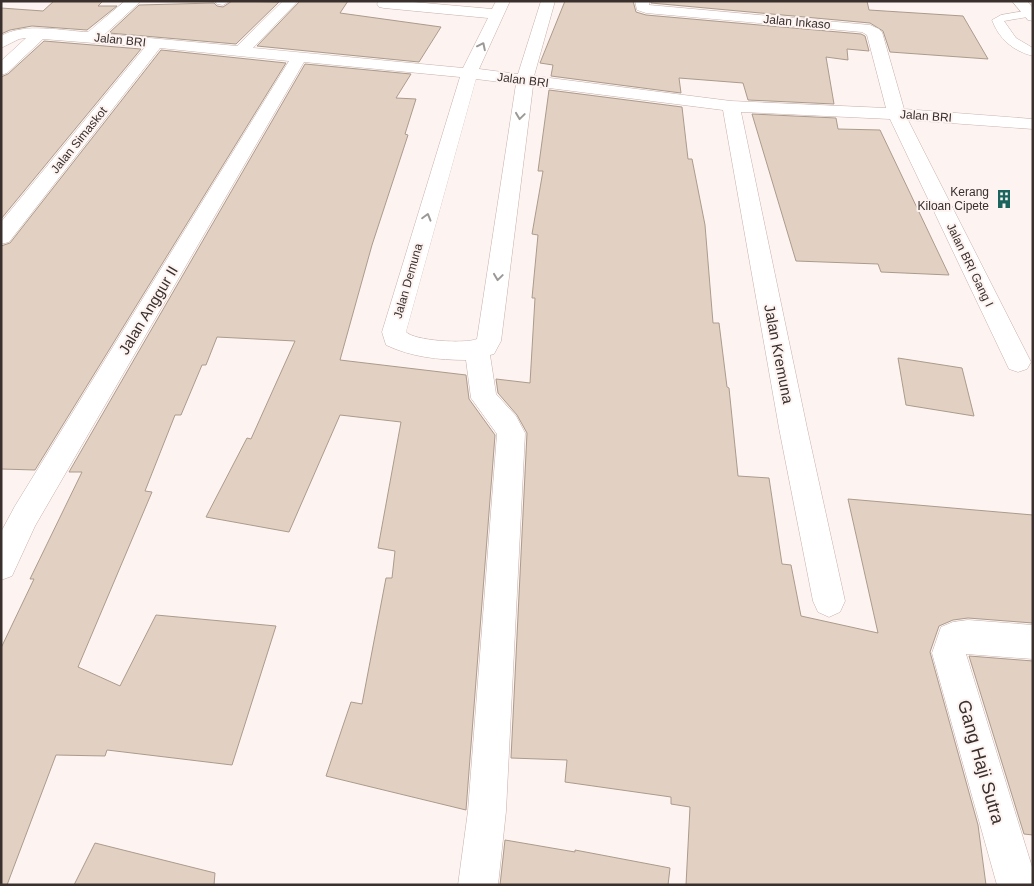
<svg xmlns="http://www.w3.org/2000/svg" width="1034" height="886" font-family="Arial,sans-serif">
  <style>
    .building { fill: #e2d1c2; stroke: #ab9b8c }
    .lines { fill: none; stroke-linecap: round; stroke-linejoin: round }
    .lane-casing { stroke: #c7b0aa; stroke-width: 1 }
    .street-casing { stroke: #c7b0aa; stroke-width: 1 }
    .secondary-casing { stroke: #c7b0aa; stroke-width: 1 }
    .lane { fill: #fff; fill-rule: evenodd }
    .street { fill: #fff; fill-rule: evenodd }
    .secondary { fill: #fff; fill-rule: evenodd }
    .oneway { stroke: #9c9896 }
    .labels { text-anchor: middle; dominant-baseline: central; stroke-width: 4; stroke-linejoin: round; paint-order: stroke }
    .far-street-label { font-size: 12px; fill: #39302d; stroke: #fdf3f1 }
    .far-poi-label { font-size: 12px; fill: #39302d; stroke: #fdf3f1; text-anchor: end }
    .street-label { font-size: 15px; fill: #39302d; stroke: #fdf3f1 }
    .near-street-label { font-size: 18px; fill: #39302d; stroke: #fdf3f1 }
  </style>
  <rect width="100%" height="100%" fill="#fdf3f1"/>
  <path class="building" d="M54,1H103L98,6H117L87,30L32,26L10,30L1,34V8L43,11Z
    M232,1L279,2L236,44L109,33L139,5L214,3L217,6L223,7Z
    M300,1H348L340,13L441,27L419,62L257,46Z
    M565,1H633L636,12L646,15L861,34L865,36L869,51L847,49L848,60L826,57L834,104L748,100L743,83L679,78L681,93L551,76L553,65L540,63Z
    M651,1H867L869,10L963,16L988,59L890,52L883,31L870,23L651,3Z
    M44,41L141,49L1,219V77L8,74Z
    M161,50L286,63L35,470L1,469V246L10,243Z
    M305,64L411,74L396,98L416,99L405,134L408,135L372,245L340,360L466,375L469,399L495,435L466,810L326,776L351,702L362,704L386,578H392L395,551L378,548L401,422L340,415L289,532L206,517L247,438L251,439L295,341L217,337L206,365H202L181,415H175L145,491L152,492L78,667L120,686L156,615L276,626L232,765L107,750L105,756L56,755L7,885H1V648L34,579H30L82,472H69Z
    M549,90L682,107L688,159H692L705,225L713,323H719L727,387L729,388L738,476L769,478L782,564L791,565L801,616L878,633L848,499L1033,515V623L968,618L953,620L939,626L930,652L978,825L986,885H686L690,807L671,804V797L565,782L567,760L511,758L527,433L517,415L498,393L496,379L530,383L535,298H532L538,235L532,234L543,171H538Z
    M752,114L836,118L838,129L880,130L949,275L881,272L878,264L796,261Z
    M898,358L962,368L974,416L906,405Z
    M969,656L1033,661V835L1024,834Z
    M505,840L575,852V850L670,868L668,885H500Z
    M95,843L215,873L214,885H74Z"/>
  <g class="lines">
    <g class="lane-casing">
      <path id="lane" d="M1030,10H1033V16L1004,21L1016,38L1033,48V56C1013,51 999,39 992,20L1001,15Z"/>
    </g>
    <g class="street-casing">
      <path id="street" d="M125,1H141L105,34L237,46L283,1H298L253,48L463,68L488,18L384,8L379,7L377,4L379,1H402L492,9L496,1H510L479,69L518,74L541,1H555L534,76L731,101L886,108L867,35L862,32L646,13L637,10L635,1H649V5L870,25L879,29L882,32L904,109L1033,119V129L908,120L1031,362L1027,369L1018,372L1009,369L890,119L741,112L807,428L845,601L840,612L829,617L818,612L813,601L779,428L723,110L533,86L501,341L494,354L490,355L496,394L516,416L525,433L506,811L498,885H458L468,811L497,434L471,398L466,360C439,360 411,357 386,345L382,332L460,77L304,62L35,526L12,576L1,580V532L15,506L289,61L160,48L9,242L1,244V222L145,47L43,39L7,73L1,75V61L26,38L19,39L1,48V36C25,22 62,31 88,32ZM476,79L516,84L477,339C465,344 414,341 406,332Z
        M215,1H230L223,5L217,4Z
        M968,620L1033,625V659L966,654L1033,870V885H997L932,653L941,627L953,622Z"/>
    </g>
    <g class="secondary-casing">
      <path id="secondary" d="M1012,1H1027L1033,8V21L1028,20Z"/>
    </g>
    <use href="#lane" class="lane"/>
    <use href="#street" class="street"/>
    <use href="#secondary" class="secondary"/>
  </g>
  <defs><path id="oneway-chevron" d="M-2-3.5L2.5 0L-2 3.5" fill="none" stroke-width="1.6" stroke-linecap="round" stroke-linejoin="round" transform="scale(1.25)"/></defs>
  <g class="oneway">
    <use href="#oneway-chevron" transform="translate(482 46) rotate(-64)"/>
    <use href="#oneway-chevron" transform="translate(520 116) rotate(98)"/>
    <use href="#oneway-chevron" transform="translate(427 217) rotate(-74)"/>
    <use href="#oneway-chevron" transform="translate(498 277) rotate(98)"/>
  </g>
  <defs>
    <g id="building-bare" transform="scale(1.5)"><path d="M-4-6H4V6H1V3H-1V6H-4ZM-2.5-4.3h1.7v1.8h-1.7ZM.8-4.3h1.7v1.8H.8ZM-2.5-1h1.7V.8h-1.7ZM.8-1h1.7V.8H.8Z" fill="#1b655e" stroke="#fdf3f1" stroke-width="2.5" paint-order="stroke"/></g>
  </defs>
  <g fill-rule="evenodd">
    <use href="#building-bare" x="1004" y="199"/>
  </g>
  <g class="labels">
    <g class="far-street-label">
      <text transform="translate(797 22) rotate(5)">Jalan Inkaso</text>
      <text transform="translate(120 40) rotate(6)">Jalan BRI</text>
      <text transform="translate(523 80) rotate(7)">Jalan BRI</text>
      <text transform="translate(926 116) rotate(4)">Jalan BRI</text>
      <text transform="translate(79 140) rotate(-51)">Jalan Simaskot</text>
      <text transform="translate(970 265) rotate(64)">Jalan BRI Gang I</text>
      <text transform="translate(408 281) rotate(-74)">Jalan Demuna</text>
    </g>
    <g class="far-poi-label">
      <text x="989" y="192">Kerang<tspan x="989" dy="14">Kiloan Cipete</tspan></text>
    </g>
    <g class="street-label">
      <text transform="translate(148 310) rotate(-59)">Jalan Anggur II</text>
      <text transform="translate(779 354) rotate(79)">Jalan Kremuna</text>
    </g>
    <g class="near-street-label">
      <text transform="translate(981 762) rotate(74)">Gang Haji Sutra</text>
    </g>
  </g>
  <rect width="1034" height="886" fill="none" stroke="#39302d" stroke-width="5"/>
</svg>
